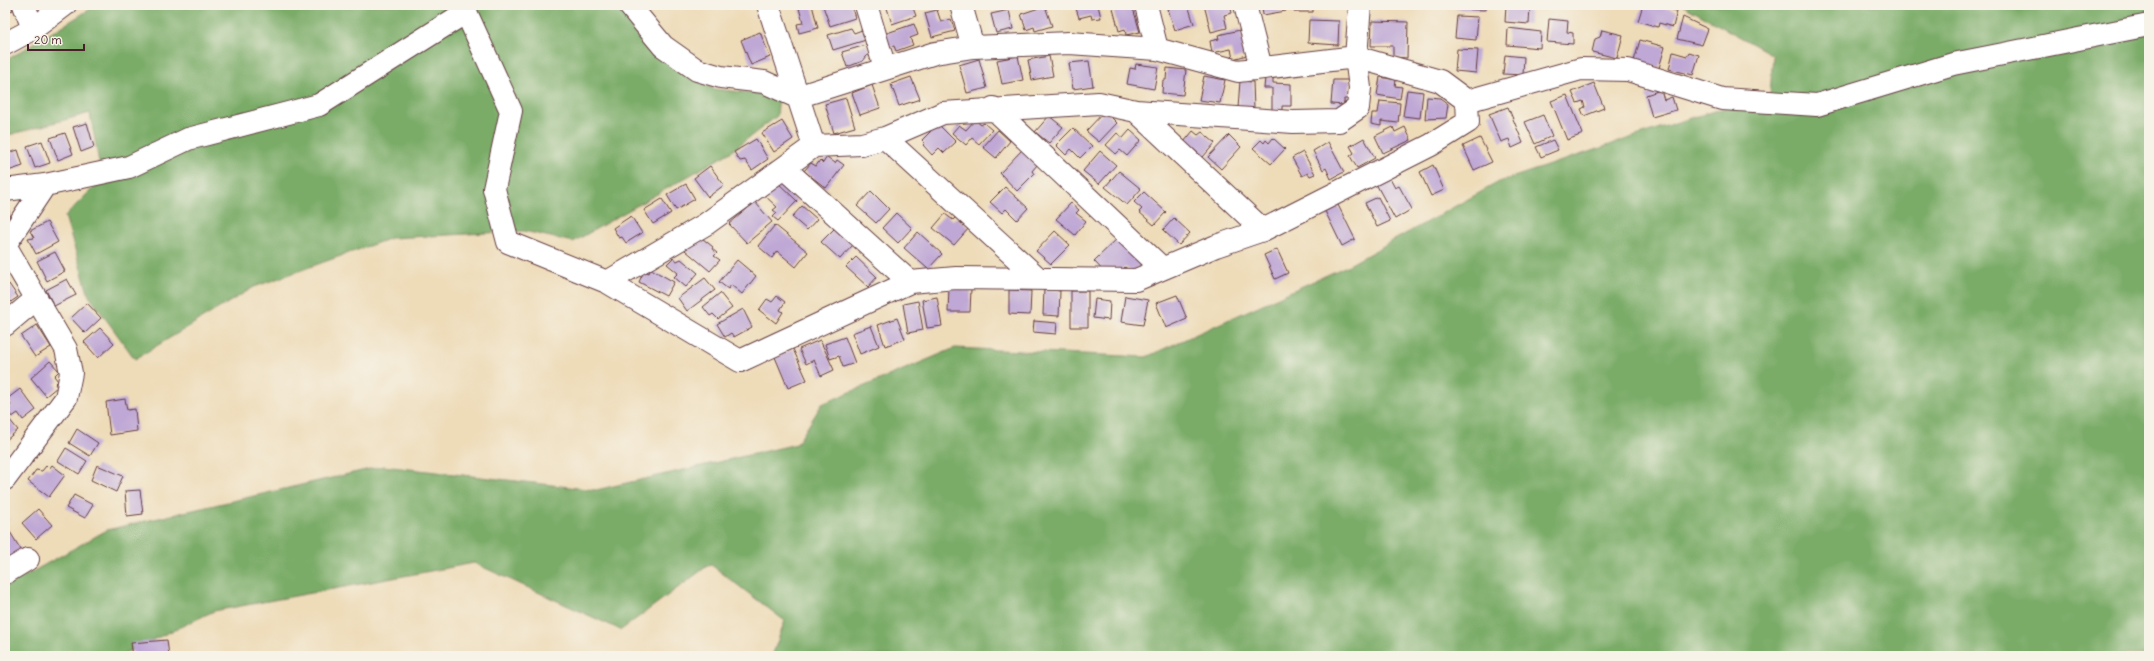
<svg xmlns="http://www.w3.org/2000/svg" width="2154" height="661" font-family="Delius,sans-serif">
  <style>
    .forest { fill: #7aac68; stroke: #62664a }
    .building { fill: #bfa8d5 }
    .lines { fill: none; stroke-linecap: round; stroke-linejoin: round }
    .minor-casing { stroke: #633b40; stroke-width: 24 }
    .minor { stroke: #fff; stroke-width: 22 }
  </style>
  <rect width="100%" height="100%" fill="#f7f3e8"/>
  <filter id="ink" filterUnits="userSpaceOnUse"><feTurbulence type="fractalNoise" baseFrequency=".025" numOctaves="2"/><feDisplacementMap in="SourceGraphic" scale="8" xChannelSelector="R" yChannelSelector="G"/><feConvolveMatrix kernelMatrix="1 2 1 2 8 2 1 2 1" color-interpolation-filters="sRGB"/></filter>
  <filter id="wash" filterUnits="userSpaceOnUse"><feTurbulence type="fractalNoise" baseFrequency=".012" numOctaves="4" result="noise"/><feDisplacementMap in="SourceGraphic" scale="16" xChannelSelector="R" yChannelSelector="G"/><feGaussianBlur stdDeviation="0.9" result="paint"/><feColorMatrix in="noise" values="0 0 0 0 0 0 0 0 0 0 0 0 0 0 0 0 0 1.4 0 .05"/><feComposite in="paint" operator="in"/></filter>
  <g filter="url(#wash)">
    <rect width="100%" height="100%" fill="#eedcb9"/>
    <path class="forest" d="M97,5H619L646,49L714,89L779,96L777,116L729,153L573,242L524,231L391,238L254,287L135,359L89,296L65,216L102,179L90,113L5,136V61Z
      M1682,5H2149V656H772L785,621L710,564L621,630L474,563L214,611L119,656H5V587L107,530L383,466L596,490L797,444L822,404L955,348L1146,357L1349,265L1499,182L1675,123L1770,94L1773,55Z"/>
    <g id="blocks">
      <path class="building" d="M5,5H11L13,10L5,13Z
        M812,5L818,28L799,33L797,24L803,23L799,8Z
        M826,5H851L855,18L830,26L823,6Z
        M886,5H912L916,16L892,24Z
        M987,5H998L988,9Z
        M1075,5H1098L1101,18L1092,19L1091,15L1079,18Z
        M1112,5H1132L1140,32L1126,35L1125,29L1119,31Z
        M1184,5H1188L1194,24L1175,30L1168,9Z
        M1204,5H1230L1232,13L1224,15L1227,28L1211,32Z
        M1262,5H1285L1286,11L1263,15Z
        M1294,5H1313V12H1294Z
        M1456,5H1486V10L1456,9Z
        M1506,5L1530,6L1529,24L1505,22Z
        M1643,5H1666L1665,8L1677,11L1673,27L1659,23L1658,27L1638,21Z
        M1045,6L1052,26L1035,31L1034,27L1026,30L1021,14Z
        M937,10L941,22L951,19L955,31L932,37L925,13Z
        M1009,10L1013,29L996,33L991,14Z
        M1457,16L1478,17L1476,40L1455,38Z
        M1683,17L1708,29L1702,45L1677,39Z
        M1549,19L1568,21L1567,32L1573,33V44L1547,42Z
        M1309,20L1339,21L1338,45L1308,43Z
        M1372,21L1408,22L1407,58L1393,57V46H1371Z
        M914,24L918,35L910,38L913,45L896,51L894,46L889,47L884,34Z
        M851,28L854,33L862,30L866,40L833,50L828,35Z
        M1508,28L1541,32L1540,48L1507,45Z
        M1240,30L1247,55L1233,59L1231,49L1212,53L1210,41L1219,39L1218,35Z
        M1602,30L1623,35L1617,58L1592,52L1595,39L1600,37Z
        M760,32L770,57L751,65L741,40Z
        M1640,40L1665,47L1659,68L1634,61Z
        M866,45L870,52L863,61L847,67L842,52Z
        M1457,49L1478,50L1476,73L1455,71Z
        M1673,52L1687,56L1689,52L1699,55L1693,75L1669,69Z
        M1505,55L1524,57L1523,75L1503,74Z
        M1018,56L1023,80L1002,84L997,60Z
        M1049,56L1053,76L1032,80L1028,60Z
        M979,59L987,88L967,93L959,65Z
        M1089,61L1093,86L1073,89L1069,63Z
        M1136,64L1158,67L1154,89L1127,84L1130,68L1135,69Z
        M1167,68L1186,70L1183,95L1162,93L1163,80H1166Z
        M1204,76L1225,80L1220,103L1199,100Z
        M911,77L920,99L899,106L891,84Z
        M1380,77L1396,80L1395,86L1402,87L1400,99L1377,95Z
        M1265,78H1273V83L1291,84V106H1282V110H1272V88H1264Z
        M1333,80H1350L1349,99H1344V105L1331,104Z
        M1240,81L1253,82L1254,109L1238,108Z
        M1594,83L1604,108L1584,116L1581,109L1585,107L1583,101L1577,103L1572,92Z
        M872,85L880,108L860,115L852,93Z
        M1407,90L1423,92L1420,118L1403,116Z
        M1661,90L1664,100L1672,97L1676,110L1652,117L1646,95Z
        M1567,95L1583,134L1567,140L1551,101Z
        M1427,97L1440,98L1448,104L1446,118L1425,119Z
        M846,98L855,127L834,133L825,104Z
        M1380,101L1400,103L1398,123L1381,121V126L1371,124L1372,113H1378Z
        M1508,107L1523,143L1512,148L1509,139L1501,142L1489,114Z
        M1105,111L1117,123L1099,142L1086,131Z
        M1543,115L1552,136L1535,144L1525,122Z
        M1049,116L1063,127L1049,143L1035,132Z
        M975,120L981,125L984,123L992,130L979,144L972,138L966,145L952,133L959,125L966,130Z
        M782,121L793,139L774,152L762,133Z
        M87,123L94,147L81,152L73,127Z
        M938,124L956,142L944,153L939,148L932,155L923,145L925,143L922,140Z
        M1393,127L1395,132L1405,127L1411,140L1383,153L1375,136Z
        M1073,128L1092,146L1080,158L1071,149L1066,155L1056,145Z
        M998,130L1010,141L996,158L983,147Z
        M1130,130L1141,140L1127,156L1120,150L1116,154L1106,145L1117,133L1123,138Z
        M1193,131L1198,135L1202,132L1215,143L1203,157L1184,142Z
        M65,133L73,154L58,160L50,138Z
        M1229,135L1241,147L1221,169L1208,157Z
        M1273,138L1285,149L1271,164L1253,148L1261,140L1264,143L1266,140L1269,143Z
        M1364,138L1375,158L1357,168L1350,156L1354,153L1350,146Z
        M1480,138L1492,162L1474,170L1463,146Z
        M756,139L768,159L752,170L745,160L740,161L734,152Z
        M1553,140L1558,150L1541,157L1536,147Z
        M42,141L50,163L35,168L27,146Z
        M1328,142L1344,172L1331,179L1326,168L1323,170L1313,151Z
        M18,150L23,166L5,172V154Z
        M1022,150L1037,165L1032,171L1034,174L1017,191L1000,173Z
        M1100,151L1116,165L1099,184L1083,171Z
        M1303,152L1315,174L1310,176L1308,173L1302,176L1292,158Z
        M827,157L835,163L837,160L844,165L826,188L804,171L811,163L816,166L820,160L823,163Z
        M1433,165L1444,190L1431,196L1420,172Z
        M710,166L724,185L708,197L694,178Z
        M1119,171L1141,189L1127,205L1105,187Z
        M1388,175L1395,188L1399,186L1412,209L1395,219L1375,182Z
        M775,180L797,201L778,221L773,217L777,213L773,210L777,207L762,193Z
        M686,184L695,199L676,210L667,195Z
        M1005,187L1028,208L1017,220L1006,209L1002,213L990,202Z
        M871,191L889,209L876,223L857,206Z
        M1144,192L1166,212L1154,225L1139,212L1142,209L1134,202Z
        M1378,197L1390,221L1377,227L1365,203Z
        M5,199H7L10,220H5Z
        M662,199L671,213L653,224L644,210Z
        M755,202L772,222L747,243L729,224Z
        M1071,203L1079,210L1076,213L1086,221L1075,235L1056,219Z
        M1337,203L1355,239L1342,246L1324,209Z
        M802,206L817,219L807,230L792,217Z
        M896,213L912,228L898,243L882,228Z
        M945,214L953,220L956,217L969,228L954,245L933,228Z
        M631,216L642,233L626,243L622,237L619,238L613,228Z
        M1174,218L1190,233L1179,245L1163,230Z
        M47,222L58,242L36,254L28,239L34,238L30,231Z
        M775,225L808,252L796,267L777,251L772,258L758,246Z
        M835,228L853,245L840,259L821,242Z
        M1055,231L1070,245L1051,264L1036,251Z
        M918,232L942,254L928,269L904,248Z
        M697,234L713,247L712,249L717,253L714,256L720,260L710,271L685,250Z
        M1122,234L1143,263L1134,271L1129,270L1125,267L1120,272L1116,268L1108,276L1094,261Z
        M1277,249L1288,273L1275,279L1264,255Z
        M55,252L65,271L47,281L37,261Z
        M856,257L877,277L868,287L846,267Z
        M673,258L677,261L681,259L698,273L686,287L674,277L678,273L667,264Z
        M737,260L756,276L742,294L731,285L728,289L719,282Z
        M651,269L674,282L666,296L639,282L644,271L649,273Z
        M705,278L715,290L687,311L678,298Z
        M67,279L76,295L54,306L46,290Z
        M9,284L18,297L5,306V286Z
        M949,288L971,289L970,312H948Z
        M1044,289L1060,291L1059,316L1043,315Z
        M1009,290L1031,291L1030,315L1009,314Z
        M1071,291H1088V327H1071Z
        M720,293L732,308L718,319L713,314L710,316L703,307Z
        M1177,295L1187,319L1166,328L1156,303Z
        M777,296L785,302L780,310L783,312L776,323L759,310L767,299L772,302Z
        M1125,296L1148,300L1143,325L1121,322Z
        M937,297L942,326L927,328L922,300Z
        M1095,299L1110,301L1109,320L1093,318Z
        M918,301L923,330L908,333L903,304Z
        M87,303L101,318L85,333L71,318Z
        M743,309L752,327L734,337L731,333L725,337L717,324Z
        M897,318L905,339L885,346L878,325Z
        M1034,321L1057,323L1056,334L1033,332Z
        M37,325L51,347L35,357L21,336Z
        M871,326L879,346L860,354L852,333Z
        M100,328L114,343L98,358L84,342Z
        M845,337L855,363L843,367L839,356L830,359L825,344Z
        M820,340L834,370L821,376L814,360L806,364L799,349Z
        M793,349L807,380L788,388L775,357Z
        M50,361L59,371L54,376L58,381L55,384L57,387L46,396L31,378Z
        M20,389L36,410L23,420L18,413L12,417L6,409L11,405L7,399Z
        M125,399L127,410L135,409L137,431L110,435L106,402Z
        M5,414L18,430L5,441Z
        M77,429L98,443L90,456L69,443Z
        M66,448L87,461L79,474L58,461Z
        M52,465L65,475L49,497L28,481L36,470L42,471L46,466L49,469Z
        M97,465L123,476L116,492L91,480Z
        M140,490L143,514L127,516L125,491Z
        M74,495L93,505L85,518L66,508Z
        M38,509L52,525L36,539L22,523Z
        M5,514L9,520L5,523Z
        M10,532L21,550L5,560V535Z
        M167,640L169,656H133L131,643Z"/>
    </g>
  </g>
  <g filter="url(#ink)">
    <use href="#blocks" fill-opacity="0" stroke="#633b40" stroke-width="1"/>
    <g class="lines">
      <g class="minor-casing">
        <path id="minor" d="M24,5L33,29
          M467,5L466,12L511,111L494,189L508,242L607,282L740,361L910,282L956,278L1136,280L1216,246L1263,230L1431,145L1468,122L1467,101
          M629,5L663,46L697,70L721,77L764,82L797,97L935,53L973,47L1069,43L1157,49L1238,71L1356,57L1440,81L1467,101
          M768,5L814,146
          M866,5L885,68
          M961,5L973,47
          M1146,5L1157,49
          M1245,5L1261,68
          M5,44L33,29L65,5
          M1467,101L1581,69L1628,70L1722,99L1817,105L1953,64L2149,25
          M993,108L1162,268
          M1136,111L1263,230
          M885,138L1038,278
          M785,169L910,282
          M5,190L45,185L129,167L188,139L319,105L466,12
          M5,245L66,349L71,373L66,398L5,479
          M5,245L45,185
          M607,282L706,224L814,146L862,144L885,138L943,113L1099,103L1136,111L1293,122L1339,121L1358,108L1360,88L1356,57L1360,5
          M5,325L36,299
          M5,573L28,559"/>
      </g>
      <use href="#minor" class="minor"/>
    </g>
  </g>
  <rect width="2154" height="661" fill="none" stroke="#f7f3e8" stroke-width="20"/>
  <path d="M28 44v6h56v-6" fill="none" stroke="#4a1f2b" stroke-width="2"/>
  <text x="34" y="44" font-size="12" fill="#4a1f2b" stroke="#f7f3e8" stroke-width="3" paint-order="stroke">20 m</text>
</svg>
